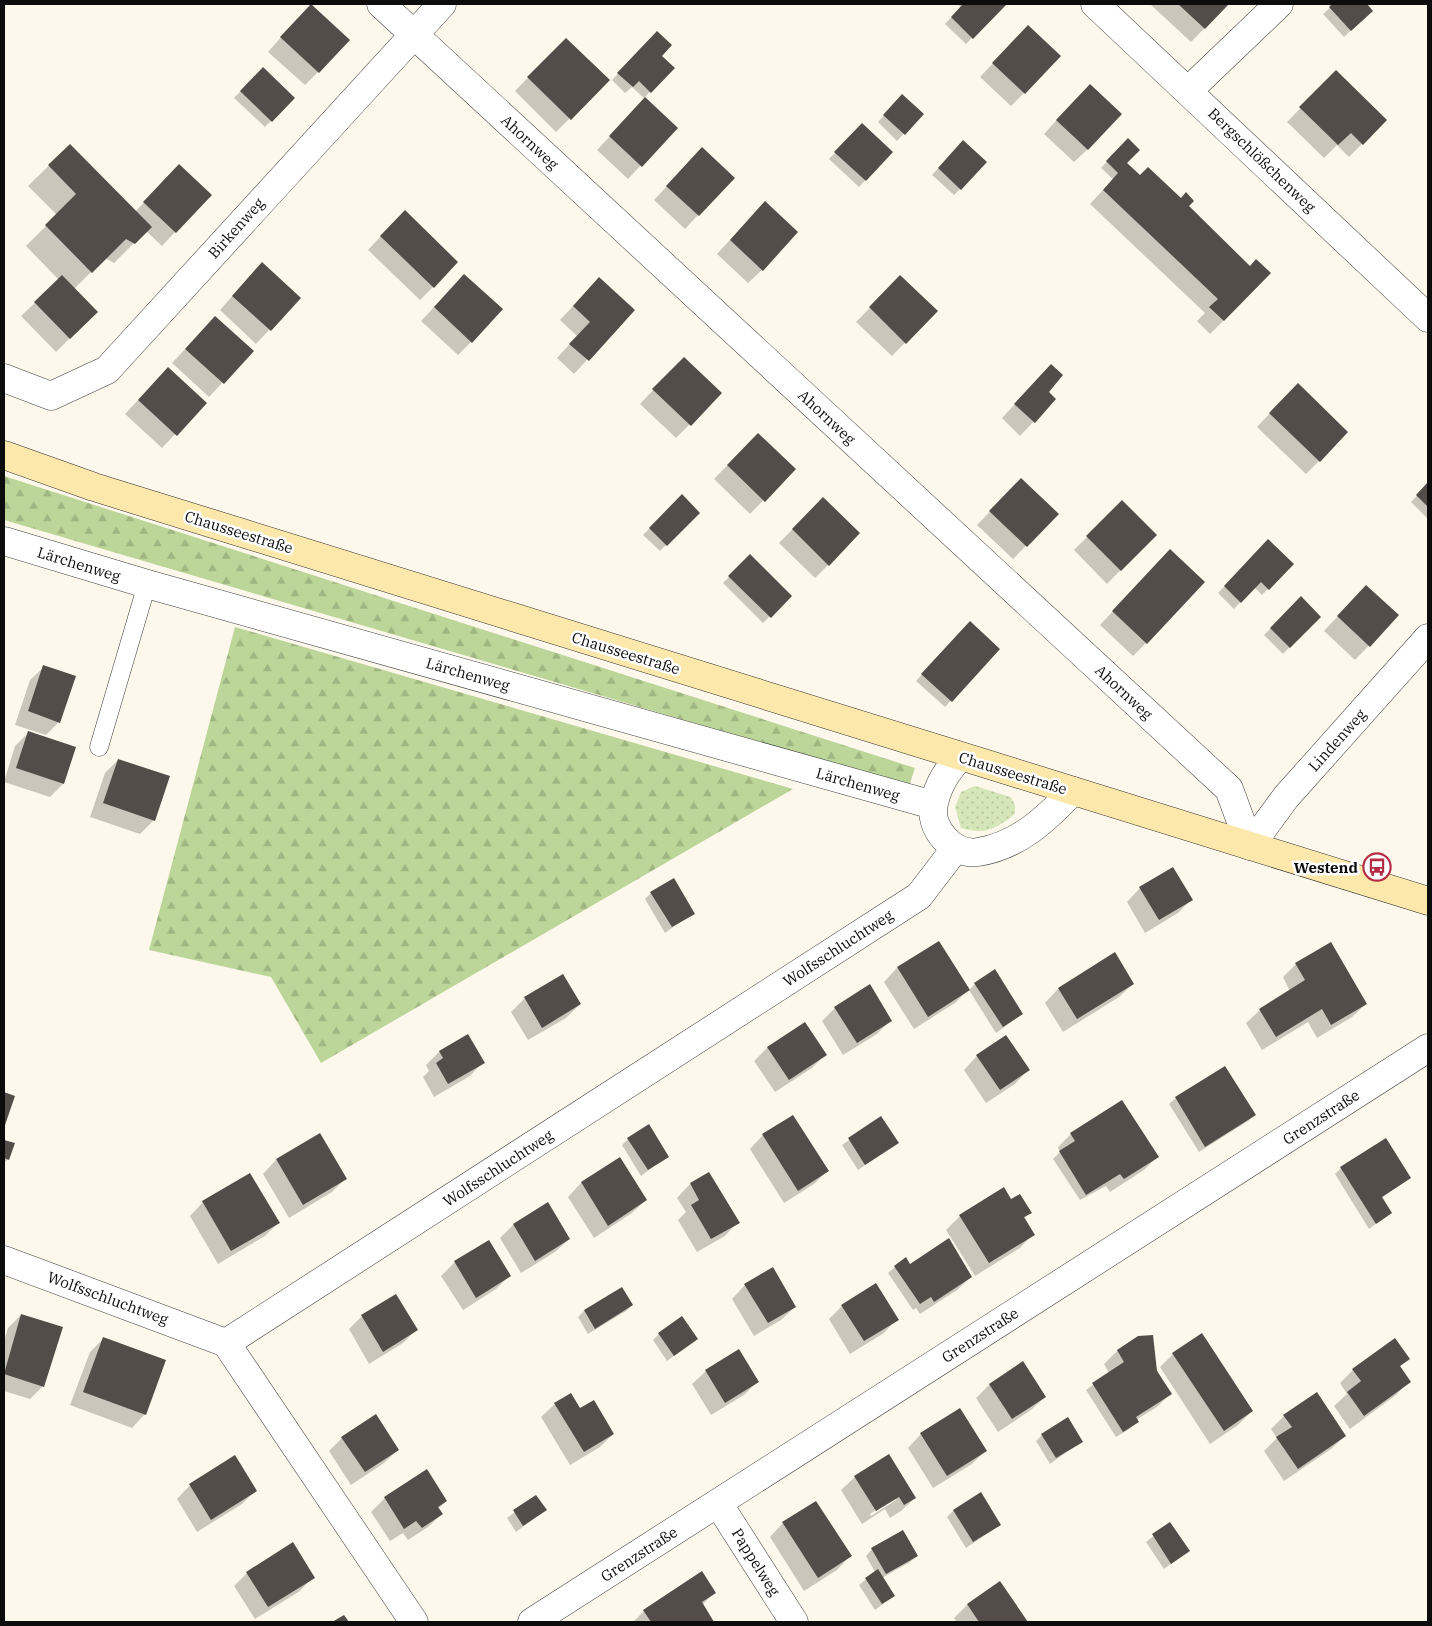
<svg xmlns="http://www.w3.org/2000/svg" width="1432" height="1626" font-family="'IBM Plex Serif',serif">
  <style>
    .grass { fill: url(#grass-dots) }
    .forest { fill: url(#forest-firs) }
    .shadow { fill: #0003; fill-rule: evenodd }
    .building { fill: #544c49 }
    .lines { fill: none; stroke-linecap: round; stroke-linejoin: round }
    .lane-casing { stroke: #3f3f3f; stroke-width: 19 }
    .street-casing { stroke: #3f3f3f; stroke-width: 29 }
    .secondary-casing { stroke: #2e2e2e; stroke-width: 29 }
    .lane { stroke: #fff; stroke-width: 18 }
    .street { stroke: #fff; stroke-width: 28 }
    .secondary { stroke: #fbe8aa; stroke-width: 28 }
    .labels { text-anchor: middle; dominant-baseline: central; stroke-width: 5; stroke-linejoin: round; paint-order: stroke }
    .street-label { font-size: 15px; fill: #0c0c0c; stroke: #fff }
    .poi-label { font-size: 15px; font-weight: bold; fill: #0c0c0c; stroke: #fff; text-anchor: end }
  </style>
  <defs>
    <pattern id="grass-dots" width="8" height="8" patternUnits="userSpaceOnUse" patternTransform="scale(1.25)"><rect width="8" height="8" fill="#d5e6b8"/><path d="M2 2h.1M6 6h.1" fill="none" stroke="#b6c49d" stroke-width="1.8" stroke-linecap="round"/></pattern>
    <pattern id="forest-firs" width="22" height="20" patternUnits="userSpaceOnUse" patternTransform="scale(1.25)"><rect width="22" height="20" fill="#bbd698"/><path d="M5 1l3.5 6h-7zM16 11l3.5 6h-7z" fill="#a0b682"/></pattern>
  </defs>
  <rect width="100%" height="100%" fill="#fef8ec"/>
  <path class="grass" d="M975,786L1011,797L1015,805V814C996,829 985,835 961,828L955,807L961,792Z"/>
  <path class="forest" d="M4,476L915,768L909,786L4,520Z
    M235,627L793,789L321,1063L271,977L149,950Z"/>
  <path class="shadow" d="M957,4H1005L966,44L945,24L961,7Z
    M1150,4H1228L1191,42Z
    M1334,4H1365L1371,11L1344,37L1323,14Z
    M297,19L318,72L305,85L268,52Z
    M657,33L660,56L673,68L644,98L676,128L628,179L597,150L645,99L632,87L625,93L612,80Z
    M566,39L608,80L556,132L515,91Z
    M1015,40L1024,93L1011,106L980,77Z
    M263,68L293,98L265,127L234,98Z
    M1336,72L1385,120L1349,157L1337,145L1324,158L1287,122Z
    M1076,99L1088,149L1074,162L1044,134Z
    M896,102L922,114L897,141L878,122Z
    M862,125L891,152L859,187L829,159Z
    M70,145L135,212L165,179L210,195L162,246L146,231L114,263L105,258L74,289L96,312L56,352L21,316L59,280L26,246L57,215L28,186Z
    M1121,146L1126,163L1140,177L1187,206L1250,267L1224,320L1210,334L1197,321L1205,313L1090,204L1113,179L1101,168Z
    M957,148L960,189L954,195L932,175Z
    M689,162L698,215L685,229L654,200Z
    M752,216L762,270L748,283L717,254Z
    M391,225L433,287L420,300L368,250Z
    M249,277L299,298L256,344L220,310Z
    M451,289L471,342L458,355L421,321Z
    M887,290L936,311L892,356L856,322Z
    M586,292L633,310L574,374L557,358L577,336L560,320Z
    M202,331L252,351L209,397L172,363Z
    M670,372L720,394L676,438L640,404Z
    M1038,379L1055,399L1020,436L1002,418Z
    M155,382L205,403L162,448L125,414Z
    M1284,398L1319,461L1306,474L1257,427Z
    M758,434L794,469L750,514L714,479Z
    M1428,484V519L1411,502Z
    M1008,493L1057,514L1013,559L977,525Z
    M682,496L698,513L660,551L643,535Z
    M823,498L828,565L815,578L779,543Z
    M1122,502L1155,535L1107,584L1074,550Z
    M1268,541L1292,564L1262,595L1254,587L1234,609L1218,593Z
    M750,556L790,596L763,623L723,583Z
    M1157,564L1146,643L1133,656L1100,625Z
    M1301,598L1319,617L1283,654L1264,635Z
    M1353,600L1398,615L1355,660L1324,631Z
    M963,629L999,649L945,707L916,681Z
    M44,667L59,722L46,735L15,725L30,680Z
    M28,733L63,784L50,797L4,782L15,746Z
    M118,760L154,820L140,834L90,817L105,773Z
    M1140,888L1191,900L1178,913L1145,933L1127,902Z
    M651,893L693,913L665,933L645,899Z
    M938,942L968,990L955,1003L914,1029L884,982L897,968Z
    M1114,954L1133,984L1119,997L1063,1032L1045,1003L1058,989Z
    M1296,964L1366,1004L1352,1017L1317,1038L1308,1022L1262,1050L1246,1023L1260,1010L1290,991L1283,977Z
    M562,976L580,1004L566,1018L528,1040L511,1012L525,998Z
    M975,984L1022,1014L996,1033L969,990Z
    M835,1008L891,1020L877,1034L843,1055L822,1021Z
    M804,1023L825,1055L812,1068L775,1092L754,1061L767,1048Z
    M467,1036L483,1062L470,1076L434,1097L423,1077L429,1071L426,1065L439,1052Z
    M977,1056L1028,1070L1015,1084L986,1103L964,1070Z
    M1225,1068L1254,1115L1248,1121L1199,1152L1169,1104L1176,1098Z
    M881,1118L897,1143L858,1170L842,1145Z
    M320,1134L346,1178L332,1192L289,1218L263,1174L276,1160Z
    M1071,1134L1157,1157L1144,1170L1110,1192L1106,1186L1080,1200L1053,1159L1060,1152L1058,1147Z
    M763,1135L827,1171L814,1184L784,1203L750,1149Z
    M628,1139L667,1156L641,1176L622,1145Z
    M4,1141L13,1144L8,1159L4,1163Z
    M619,1159L646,1200L632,1213L594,1238L568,1197L581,1183Z
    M1341,1168L1410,1178L1381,1198L1390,1213L1369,1229L1335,1174Z
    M709,1174L738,1222L725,1236L697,1252L678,1220L686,1212L677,1198L690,1184Z
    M1011,1201L1030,1212L1024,1219L1033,1234L1020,1248L975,1276L946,1230L960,1216Z
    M203,1202L278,1223L265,1236L218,1264L190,1216Z
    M548,1204L569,1239L555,1252L521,1273L500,1238L513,1225Z
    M488,1241L509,1276L496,1289L463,1310L441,1276L455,1262Z
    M910,1266L971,1277L957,1290L920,1314L916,1308L913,1310L888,1273L895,1267Z
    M745,1285L795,1307L781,1320L754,1336L732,1299Z
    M622,1288L632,1305L626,1311L588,1334L578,1317L584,1311Z
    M842,1306L897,1319L884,1333L850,1354L829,1319Z
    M21,1315L43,1386L30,1399L4,1391V1341L8,1328Z
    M362,1316L416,1330L403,1343L369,1364L349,1329Z
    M659,1334L697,1339L667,1361L653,1340Z
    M1139,1337L1170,1394L1157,1407L1136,1420L1131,1428L1116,1437L1086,1390L1109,1373L1104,1364L1117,1351Z
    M104,1338L145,1414L132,1428L70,1405L90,1352Z
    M1173,1354L1252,1411L1238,1425L1210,1444L1160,1367Z
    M1408,1359L1399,1367L1409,1381L1396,1395L1350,1429L1334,1406L1347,1394L1340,1383L1353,1370Z
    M1023,1363L1045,1397L1031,1410L998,1432L976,1398L989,1385Z
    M706,1371L758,1381L744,1395L711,1415L692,1384Z
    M555,1404L579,1410L613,1434L600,1447L570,1465L541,1417Z
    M1284,1416L1345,1436L1331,1449L1284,1481L1264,1451L1277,1438L1271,1429Z
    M921,1434L985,1451L972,1464L933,1488L908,1448Z
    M1042,1435L1082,1441L1050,1464L1036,1441Z
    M342,1438L398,1450L384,1463L351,1485L329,1451Z
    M889,1456L915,1498L901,1511L890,1518L885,1509L862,1524L841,1490L855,1477ZM896,1497V1500L871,1516L870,1514Z
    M427,1471L446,1501L438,1509L442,1514L428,1527L408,1540L403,1533L390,1541L371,1512L385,1498Z
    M190,1485L256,1490L242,1504L197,1532L177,1499Z
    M536,1497L545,1510L516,1532L507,1518Z
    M954,1510L1000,1525L966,1548L947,1517Z
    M783,1523L850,1556L837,1570L804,1591L770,1537Z
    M1170,1523L1188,1551L1164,1569L1146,1542Z
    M872,1549L917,1556L910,1562L882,1578L894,1596L875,1610L859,1585L875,1572L866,1556Z
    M247,1573L313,1577L300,1591L255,1619L234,1586Z
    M1000,1583L1026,1622H957L954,1618L967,1605Z
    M714,1593L702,1605L713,1622H633L644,1611Z"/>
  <path class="building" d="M311,4L350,40L319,73L280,37Z
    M963,4H1007L973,39L951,17Z
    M1178,4H1229L1205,29Z
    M1332,4H1367L1373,11L1351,31L1329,7Z
    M1028,25L1061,56L1025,94L992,63Z
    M657,31L672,45L662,56L675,68L651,93L639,81L633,87L617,73Z
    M566,38L610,80L571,120L527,77Z
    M263,67L295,98L272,122L240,91Z
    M1336,70L1387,120L1363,145L1351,133L1338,145L1299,107Z
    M1090,84L1122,114L1088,150L1056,120Z
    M902,94L924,114L905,135L883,115Z
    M645,97L678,128L642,167L609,136Z
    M862,123L893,152L866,181L834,152Z
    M1128,138L1140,150L1127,163L1140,175L1148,167L1181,198L1186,192L1194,201L1189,206L1250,266L1256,259L1271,273L1224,321L1209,307L1218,299L1103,190L1118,173L1106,161Z
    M963,140L987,162L961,190L938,168Z
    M70,144L152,227L135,244L126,239L92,273L45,225L76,194L48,165Z
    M702,147L735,178L699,216L666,186Z
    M179,164L212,195L176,233L143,202Z
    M765,201L798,232L763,271L730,240Z
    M405,210L458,262L434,288L380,236Z
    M262,262L301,298L271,331L232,296Z
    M464,274L503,309L472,343L434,307Z
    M62,275L98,312L70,339L34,302Z
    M900,275L938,311L906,344L869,307Z
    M599,277L635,310L589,361L569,344L590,322L573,306Z
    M215,316L254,351L224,384L185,349Z
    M684,357L722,393L691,426L652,389Z
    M1051,364L1063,375L1049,392L1056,399L1035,423L1014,404Z
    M168,367L207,403L177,436L138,400Z
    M1298,383L1348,432L1320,462L1269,413Z
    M758,433L796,469L765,502L727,465Z
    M1021,478L1059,514L1027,547L989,511Z
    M1428,482V507L1416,495Z
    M682,494L700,513L667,546L649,528Z
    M823,497L860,533L829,566L792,529Z
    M1122,500L1157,535L1121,571L1086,536Z
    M1268,539L1294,564L1269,590L1261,582L1241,603L1224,586Z
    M1170,549L1205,582L1147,644L1112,611Z
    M750,554L792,596L771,618L728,576Z
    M1366,585L1399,615L1370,647L1337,616Z
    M1301,596L1321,617L1290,648L1270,628Z
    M970,621L1000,649L952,702L921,674Z
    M43,665L76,676L60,723L28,711Z
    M28,731L76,747L64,784L16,768Z
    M118,759L170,776L155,821L103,803Z
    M1173,867L1193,900L1159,920L1139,887Z
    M674,878L695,914L672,927L650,892Z
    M939,941L970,990L928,1017L897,967Z
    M1331,942L1367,1004L1331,1025L1322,1009L1276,1037L1259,1009L1305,980L1295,963Z
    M1115,952L1134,984L1077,1019L1058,988Z
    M995,969L1023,1014L1003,1027L974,983Z
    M563,974L581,1004L542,1028L524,997Z
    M870,984L892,1021L857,1043L834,1007Z
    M805,1022L827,1055L789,1080L767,1047Z
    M468,1034L485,1063L448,1084L436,1063L443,1058L439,1051Z
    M1006,1035L1030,1070L1000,1090L976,1055Z
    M1225,1066L1256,1115L1205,1147L1175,1097Z
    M4,1092L15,1096L4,1128Z
    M1122,1100L1159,1157L1124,1179L1120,1174L1086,1195L1059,1151L1075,1141L1070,1133Z
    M793,1115L829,1171L798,1191L762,1134Z
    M881,1116L899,1143L865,1165L848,1138Z
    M649,1124L669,1157L648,1170L627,1138Z
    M320,1133L347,1179L303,1205L276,1159Z
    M1386,1138L1411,1178L1382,1197L1392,1213L1376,1224L1340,1167Z
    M4,1140L15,1143L9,1160L4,1158Z
    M620,1157L647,1200L608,1226L581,1182Z
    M709,1172L740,1223L711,1239L691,1205L699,1200L690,1183Z
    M250,1173L280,1223L231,1251L202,1201Z
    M1004,1187L1011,1199L1020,1194L1032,1213L1024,1217L1035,1235L989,1263L959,1215Z
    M548,1202L570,1239L535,1261L513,1224Z
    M949,1238L972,1277L934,1302L931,1297L920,1304L894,1266L906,1257L910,1264Z
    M489,1240L511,1276L476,1298L454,1261Z
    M773,1267L796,1307L768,1323L744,1284Z
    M876,1283L899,1320L864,1341L841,1305Z
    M622,1287L633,1305L595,1329L584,1310Z
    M396,1294L418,1330L383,1352L361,1315Z
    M21,1314L63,1327L44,1387L4,1374Z
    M682,1316L698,1339L674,1356L658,1333Z
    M1202,1333L1253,1411L1224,1431L1172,1353Z
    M1153,1335L1157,1371L1172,1394L1136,1417L1139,1422L1123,1432L1092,1383L1124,1362L1117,1350L1138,1336Z
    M103,1337L166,1360L146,1415L83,1392Z
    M1395,1338L1410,1359L1400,1366L1411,1382L1364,1416L1347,1392L1361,1381L1352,1369Z
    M739,1349L759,1382L725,1403L705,1370Z
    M1023,1361L1046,1397L1012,1419L989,1384Z
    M1317,1392L1346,1436L1298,1469L1276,1437L1292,1427L1283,1415Z
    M571,1393L580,1408L594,1400L614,1434L584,1452L554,1403Z
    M960,1408L987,1451L947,1476L920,1433Z
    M376,1414L399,1450L365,1472L341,1437Z
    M1068,1417L1083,1442L1056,1458L1041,1434Z
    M889,1454L916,1498L904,1505L899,1497L876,1511L854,1476Z
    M235,1455L257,1491L211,1520L189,1484Z
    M427,1469L447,1501L438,1507L443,1514L422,1528L416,1521L404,1529L384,1497Z
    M981,1492L1001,1525L973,1542L953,1510Z
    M536,1495L547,1510L523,1526L513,1510Z
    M816,1501L852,1556L818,1578L782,1522Z
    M1170,1522L1190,1551L1171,1564L1152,1534Z
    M903,1530L918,1556L886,1574L871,1548Z
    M293,1542L315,1578L268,1607L246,1572Z
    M878,1569L895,1596L882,1604L865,1578Z
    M702,1571L716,1593L702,1602L714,1622H651L643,1610Z
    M1000,1581L1028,1622H979L967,1604Z
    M344,1615L349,1622H332Z"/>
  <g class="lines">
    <g class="lane-casing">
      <path id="lane" d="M99,747L147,584"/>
    </g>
    <g class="street-casing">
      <path id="street" d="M381,4L1229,789L1250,846
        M1095,4L1428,318
        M1189,90L1279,4
        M4,378L51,396L107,370L442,4
        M4,541L147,584L933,805
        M960,757C947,771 939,783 934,803C928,828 953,856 978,852C1018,846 1046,819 1073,791
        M1250,846L1286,797L1428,638
        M4,1260L226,1343
        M226,1343L919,896L955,849
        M226,1343L414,1622
        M718,1503L794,1622
        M532,1622L1428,1048"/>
    </g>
    <g class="secondary-casing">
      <path id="secondary" d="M4,455L94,487L1428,901"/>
    </g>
    <use href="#lane" class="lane"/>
    <use href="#street" class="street"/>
    <use href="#secondary" class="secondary"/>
  </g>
  <defs>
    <g id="bus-ring" transform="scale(1.4375)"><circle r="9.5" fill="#fff" stroke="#b42c43" stroke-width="1.5"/><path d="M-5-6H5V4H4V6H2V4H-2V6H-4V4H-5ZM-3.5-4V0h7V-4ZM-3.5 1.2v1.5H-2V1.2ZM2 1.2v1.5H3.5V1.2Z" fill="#b42c43"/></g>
  </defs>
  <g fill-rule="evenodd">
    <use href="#bus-ring" x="1377" y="867"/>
  </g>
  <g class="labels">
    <g class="street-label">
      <text transform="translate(530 142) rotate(43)">Ahornweg</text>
      <text transform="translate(1262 160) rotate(44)">Bergschlößchenweg</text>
      <text transform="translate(236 228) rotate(-48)">Birkenweg</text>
      <text transform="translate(827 417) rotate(43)">Ahornweg</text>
      <text transform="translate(239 532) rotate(17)">Chausseestraße</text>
      <text transform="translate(79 564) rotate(17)">Lärchenweg</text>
      <text transform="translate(626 653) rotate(17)">Chausseestraße</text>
      <text transform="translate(468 674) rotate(16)">Lärchenweg</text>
      <text transform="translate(1124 692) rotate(43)">Ahornweg</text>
      <text transform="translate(1337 740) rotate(-48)">Lindenweg</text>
      <text transform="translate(1013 773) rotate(17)">Chausseestraße</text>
      <text transform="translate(858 784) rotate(16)">Lärchenweg</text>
      <text transform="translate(838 948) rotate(-33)">Wolfsschluchtweg</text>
      <text transform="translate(1321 1117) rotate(-33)">Grenzstraße</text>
      <text transform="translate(498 1168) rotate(-33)">Wolfsschluchtweg</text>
      <text transform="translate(108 1298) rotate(20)">Wolfsschluchtweg</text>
      <text transform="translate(980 1335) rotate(-33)">Grenzstraße</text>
      <text transform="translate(639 1554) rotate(-33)">Grenzstraße</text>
      <text transform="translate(756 1562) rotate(58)">Pappelweg</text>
    </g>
    <g class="poi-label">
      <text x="1358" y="867">Westend</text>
    </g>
  </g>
  <rect width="1432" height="1626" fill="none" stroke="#0c0c0c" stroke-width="10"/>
</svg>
